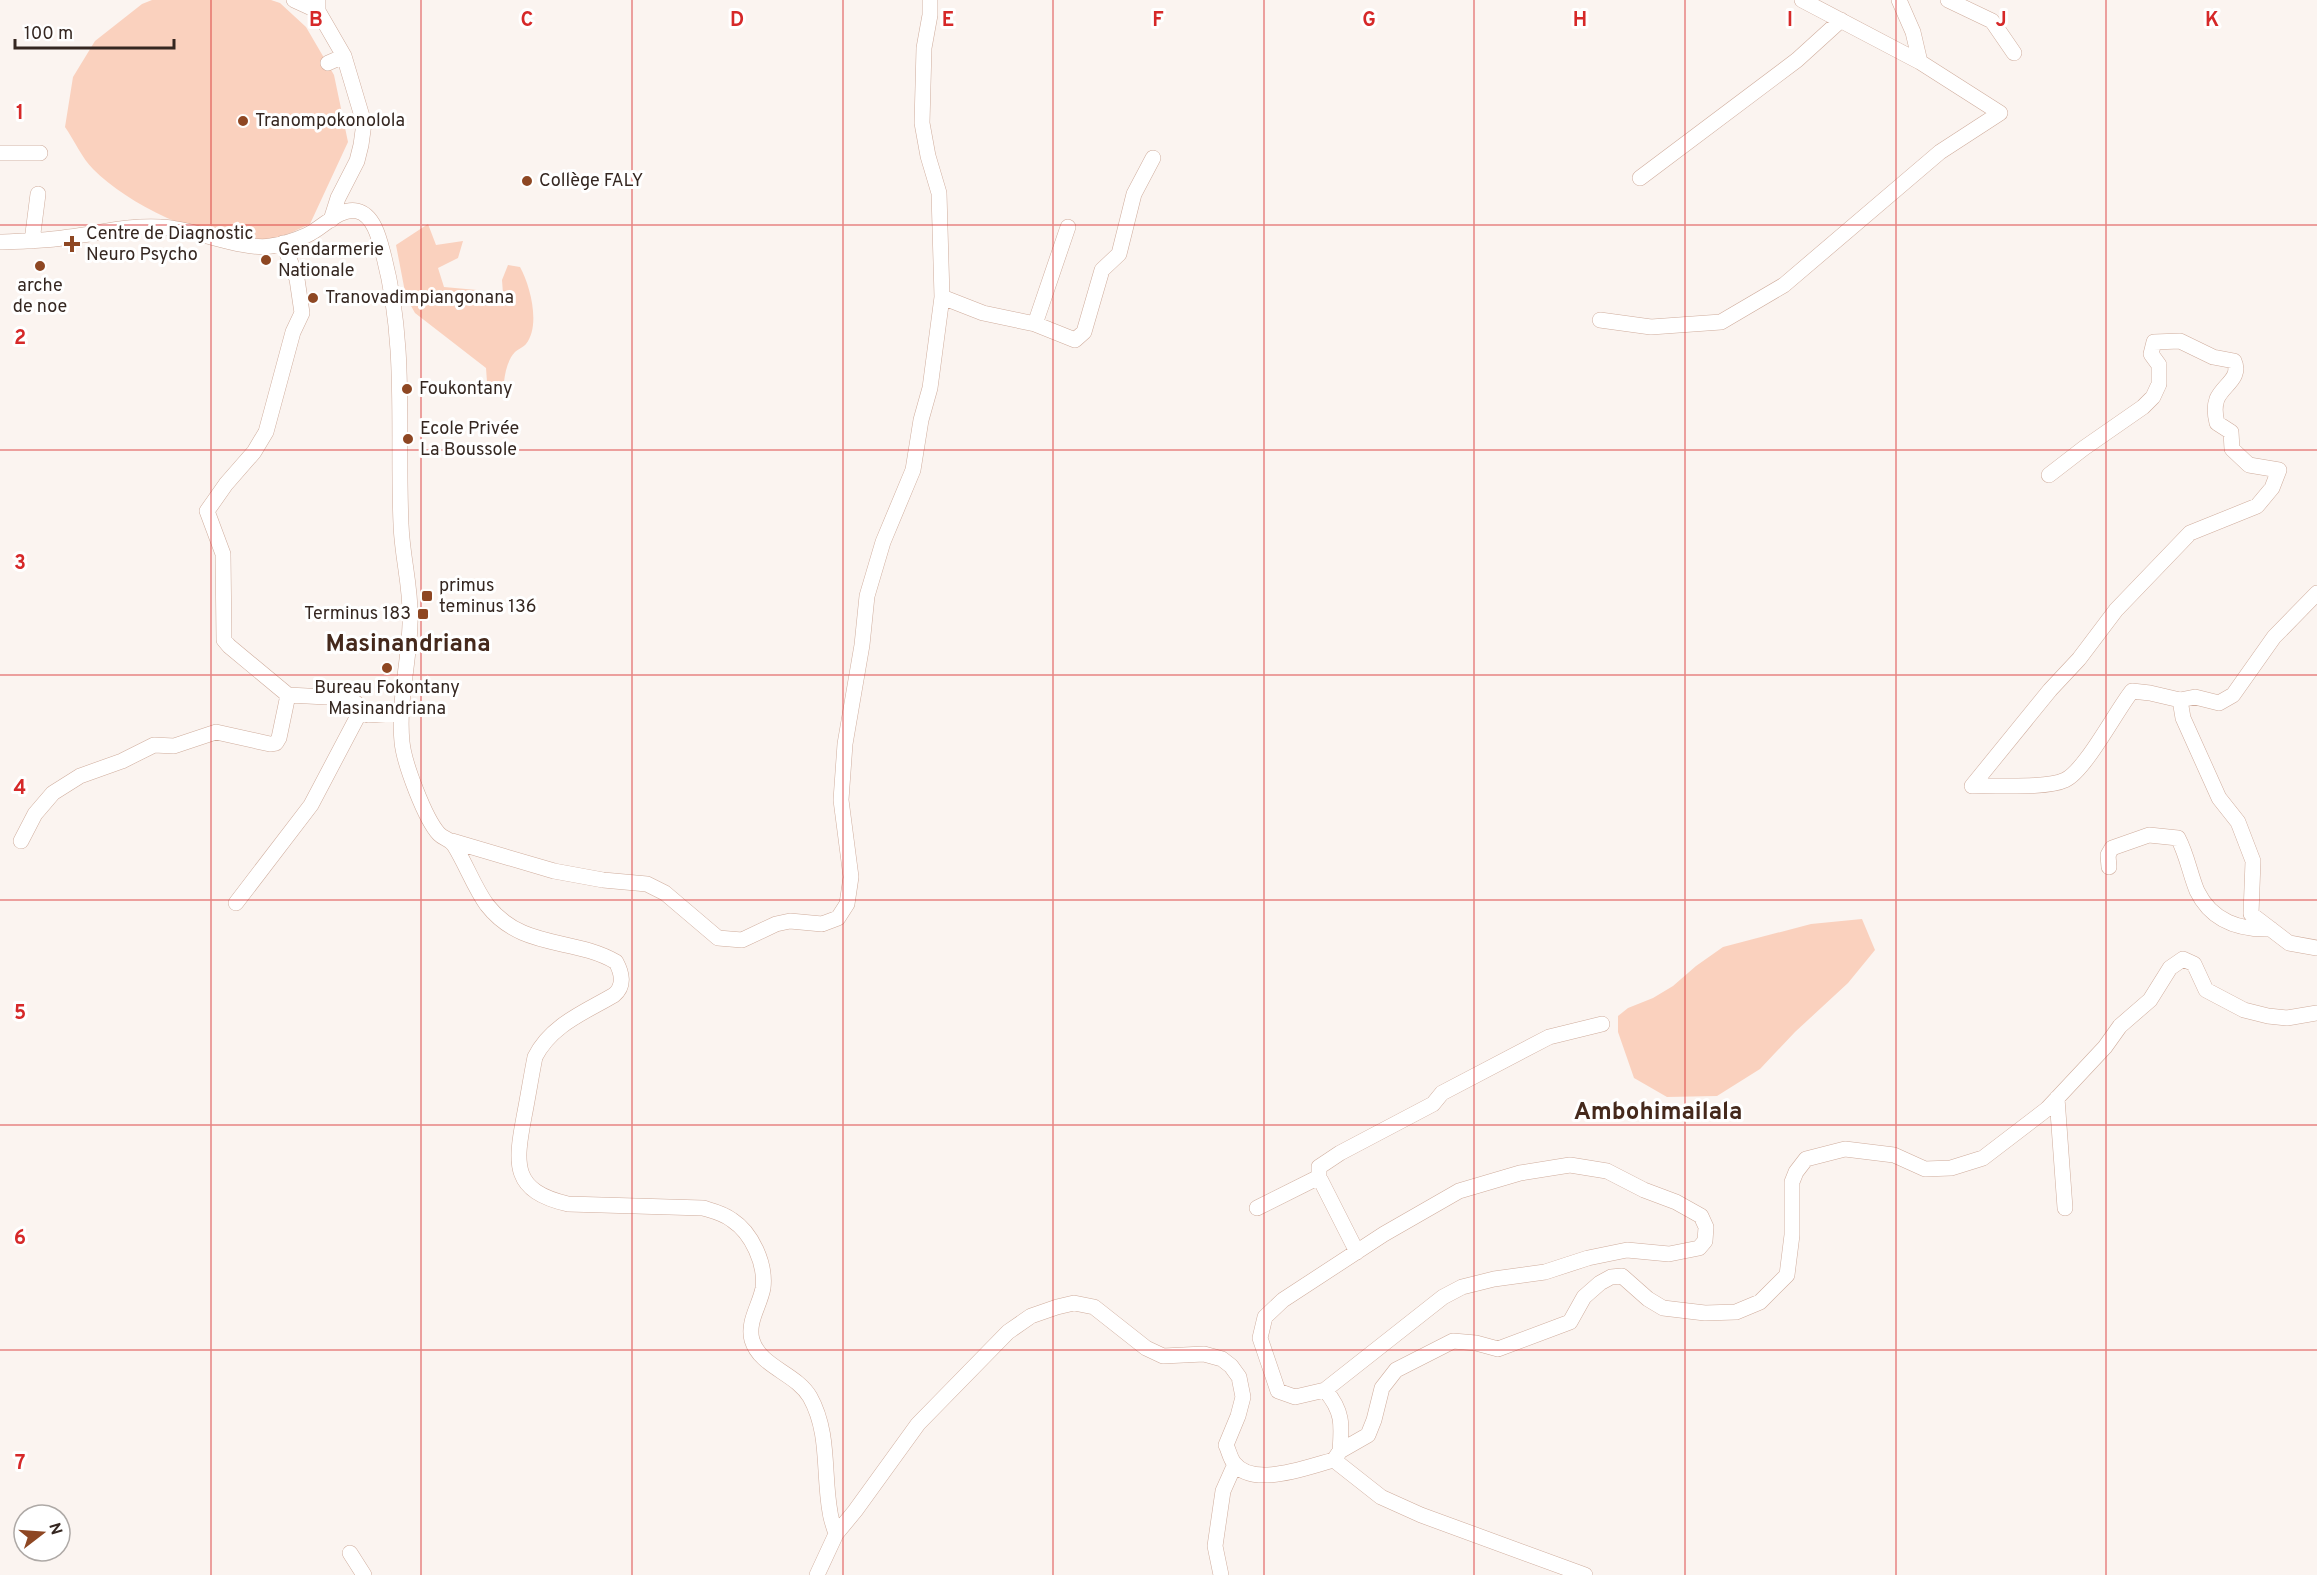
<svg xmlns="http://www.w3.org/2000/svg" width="2317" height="1575" font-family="Overpass,sans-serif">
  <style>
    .green { fill: #fad1be }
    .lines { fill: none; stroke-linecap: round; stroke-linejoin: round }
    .minor-casing { stroke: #cfac9c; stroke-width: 16 }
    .minor { stroke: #fff; stroke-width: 15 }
    .grid { fill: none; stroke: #d62828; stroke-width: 1.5; stroke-opacity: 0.55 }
    .poi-dot { fill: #8e4723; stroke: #fff; stroke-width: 2 }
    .labels { text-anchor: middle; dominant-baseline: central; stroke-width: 6; stroke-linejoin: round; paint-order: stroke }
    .poi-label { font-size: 18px; fill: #352721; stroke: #fff; text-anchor: start }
    .district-label { font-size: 24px; font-weight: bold; fill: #45291c; stroke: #fff }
    .grid-label { font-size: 20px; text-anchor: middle; font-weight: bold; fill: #d62828; stroke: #fff; stroke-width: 6; stroke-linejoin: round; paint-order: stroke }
  </style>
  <rect width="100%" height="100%" fill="#fbf4f0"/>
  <path class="green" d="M152,0H271L280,3L306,27L334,75L348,142L310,224C300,228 288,235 276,238C219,249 133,209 93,169C82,158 74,140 65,127L73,77L95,41L142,4Z
    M428,224L436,245L463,241L458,258L438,268L444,287L477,290L494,302L503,294L502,280L508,265L520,267C530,285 541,325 526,344C524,347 518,349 515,352C508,359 505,372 504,382L496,387L487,382L486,368L415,313L406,297L396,245Z
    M1862,919L1875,950L1848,983L1795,1032L1760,1069L1717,1096L1667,1097L1634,1078L1618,1032V1016L1628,1008L1653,998L1673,986L1696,966L1723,947L1811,924Z"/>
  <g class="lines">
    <g class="minor-casing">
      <path id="minor" d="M294,0L318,11
        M318,0V11L344,56L364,123L361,145L357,161L338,198L331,220
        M1899,0L1913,32L1920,62
        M1948,0L1992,21L2014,53
        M328,63L344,56
        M0,153H40
        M1640,178L1797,60L1841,20
        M32,241L38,194
        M0,242C23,241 46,241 69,237C100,233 129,225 161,227C194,228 243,251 271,246C283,244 296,240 307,235C322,229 339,207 357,211C375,215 380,242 384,257C407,346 397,434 401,524C402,558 412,590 410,624C409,663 398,703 402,742C404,763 425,819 439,834C444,839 450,839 454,845C466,864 474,887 487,905C522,950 573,937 616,962C622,973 625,986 614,995C585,1012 551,1025 535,1057C531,1077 528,1097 524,1117C515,1165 512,1191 568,1204L703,1208C713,1211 723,1213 732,1220C752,1233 766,1264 763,1288C760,1305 747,1322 752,1340C760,1367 796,1373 810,1397C830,1433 823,1473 830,1512C831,1520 834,1527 836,1534
        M283,243L297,279L302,313L293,332L266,432L254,452L226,484L207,511L223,554L224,640L229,646L288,695
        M942,297L983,313L1035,324L1068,227
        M1600,320L1651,327L1721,322L1784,285L1940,152L2000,113L1920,62L1802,0
        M1035,324L1075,340L1084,332L1102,270L1119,254L1134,194L1153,158
        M2180,700L2195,697L2219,703L2233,695L2274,637L2317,593
        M1972,786L2050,690L2079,659L2116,610L2190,533L2257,506L2272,488L2279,470L2249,465L2232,449L2231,432L2217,423C2215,415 2214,407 2217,399C2223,385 2242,378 2234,361L2213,357L2180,341L2154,342L2151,354L2159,365V384L2153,397L2143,407L2084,448L2049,475
        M1972,786C1995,785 2046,789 2065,780C2085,771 2116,711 2132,691L2150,693L2180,700L2183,718L2219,798L2238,822L2253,861L2251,914L2289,943L2317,948
        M21,841L35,814L53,793L80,776L122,761L154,745L174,746L216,732L270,744L276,743L279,738L288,695L346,698L356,703L360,712L368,715L402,713
        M452,841L554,871L603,880L647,884L665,893L718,938L742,940L776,924L790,921L822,924L838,918L847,904L851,877L841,800L845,744L862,645L867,596L883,542L913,470L921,420L930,388L942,297L939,193L928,156L922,123L924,48L930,15V0
        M2109,867L2108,855L2112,848L2149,835L2178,838C2187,855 2190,874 2197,891C2212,922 2240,930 2271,929
        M236,903L311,805L360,712
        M2057,1098L2065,1208
        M1319,1177V1167L1340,1153L1433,1104L1442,1093L1549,1037L1602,1024
        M1257,1208L1319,1177L1357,1252
        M1325,1390L1443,1297L1462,1287L1494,1279L1545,1272L1588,1258L1627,1250L1669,1254L1699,1248L1705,1241L1706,1227L1701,1216L1676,1202L1644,1190L1607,1171L1570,1165L1520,1173L1459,1191L1384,1234L1283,1300L1265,1317L1260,1338L1278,1391L1295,1397L1325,1390C1343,1411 1342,1424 1340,1451
        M1334,1460L1381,1497L1421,1515L1585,1575
        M350,1553L364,1575
        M817,1575L836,1534L855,1511L918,1424L1008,1332L1031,1316L1057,1307L1074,1303L1094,1307L1146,1348L1163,1356L1204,1354L1222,1359L1231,1366L1239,1377L1243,1397L1238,1416L1226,1445C1229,1451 1230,1458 1234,1463C1253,1489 1309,1466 1334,1460L1340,1451L1368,1435L1374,1420L1382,1388L1396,1370L1453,1341L1476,1343L1498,1349L1570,1322L1584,1297L1600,1283L1611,1277L1622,1276L1648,1299L1663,1308L1705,1313L1736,1312L1760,1302L1787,1275L1792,1235V1182L1796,1172L1806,1159L1845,1149L1894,1155L1925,1169L1951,1168L1983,1158L2047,1109L2105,1047L2120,1026L2150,1000L2170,968L2183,959L2194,964L2206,990L2244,1010L2268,1016L2287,1018L2317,1013
        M1221,1575L1215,1546L1223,1491L1235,1464"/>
    </g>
    <use href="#minor" class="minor"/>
  </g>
  <path class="grid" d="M211,0V1575M421,0V1575M632,0V1575M843,0V1575M1053,0V1575M1264,0V1575M1474,0V1575M1685,0V1575M1896,0V1575M2106,0V1575M0,225H2317M0,450H2317M0,675H2317M0,900H2317M0,1125H2317M0,1350H2317"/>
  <g class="poi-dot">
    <circle cx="243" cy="121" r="6"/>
    <circle cx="527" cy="181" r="6"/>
    <path d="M69 235h6v6h6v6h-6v6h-6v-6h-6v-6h6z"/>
    <circle cx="266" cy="260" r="6"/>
    <circle cx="40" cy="266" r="6"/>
    <circle cx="313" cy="298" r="6"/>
    <circle cx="407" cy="389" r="6"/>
    <circle cx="408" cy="439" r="6"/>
    <rect x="421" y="590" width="12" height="12" rx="3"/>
    <rect x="417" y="608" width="12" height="12" rx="3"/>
    <circle cx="387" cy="668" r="6"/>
  </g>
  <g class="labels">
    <g class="poi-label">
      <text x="255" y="121">Tranompokonolola</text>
      <text x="539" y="181">Collège FALY</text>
      <text x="86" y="234">Centre de Diagnostic<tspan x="86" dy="21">Neuro Psycho</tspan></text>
      <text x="278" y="250">Gendarmerie<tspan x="278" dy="21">Nationale</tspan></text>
      <text x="40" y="286" text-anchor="middle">arche<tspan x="40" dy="21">de noe</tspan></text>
      <text x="325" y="298">Tranovadimpiangonana</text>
      <text x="419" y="389">Foukontany</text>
      <text x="420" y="429">Ecole Privée<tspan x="420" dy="21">La Boussole</tspan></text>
      <text x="439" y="586">primus<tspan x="439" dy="21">teminus 136</tspan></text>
      <text x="411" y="614" text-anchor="end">Terminus 183</text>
      <text x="387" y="688" text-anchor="middle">Bureau Fokontany<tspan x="387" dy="21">Masinandriana</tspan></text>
    </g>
    <g class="district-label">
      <text x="408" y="645">Masinandriana</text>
      <text x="1658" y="1113">Ambohimailala</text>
    </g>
  </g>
  <g class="grid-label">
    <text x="316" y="26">B</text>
    <text x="527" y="26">C</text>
    <text x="737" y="26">D</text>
    <text x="948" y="26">E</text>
    <text x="1158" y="26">F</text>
    <text x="1369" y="26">G</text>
    <text x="1580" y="26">H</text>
    <text x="1790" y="26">I</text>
    <text x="2001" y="26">J</text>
    <text x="2212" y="26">K</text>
    <text x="20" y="119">1</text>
    <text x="20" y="344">2</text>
    <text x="20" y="569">3</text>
    <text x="20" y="794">4</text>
    <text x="20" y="1019">5</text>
    <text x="20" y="1244">6</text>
    <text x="20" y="1469">7</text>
  </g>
  <g transform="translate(42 1533) rotate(73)"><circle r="28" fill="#ffffff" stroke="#aea9a6" stroke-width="1.5"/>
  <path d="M0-4.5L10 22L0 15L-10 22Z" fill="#8e4723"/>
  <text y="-9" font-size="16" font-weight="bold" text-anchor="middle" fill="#352721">N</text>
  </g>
  <path d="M15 39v9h159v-9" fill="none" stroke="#352721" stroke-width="3"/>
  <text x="24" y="39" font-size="18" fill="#352721" stroke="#ffffff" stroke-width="4.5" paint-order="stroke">100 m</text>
</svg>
